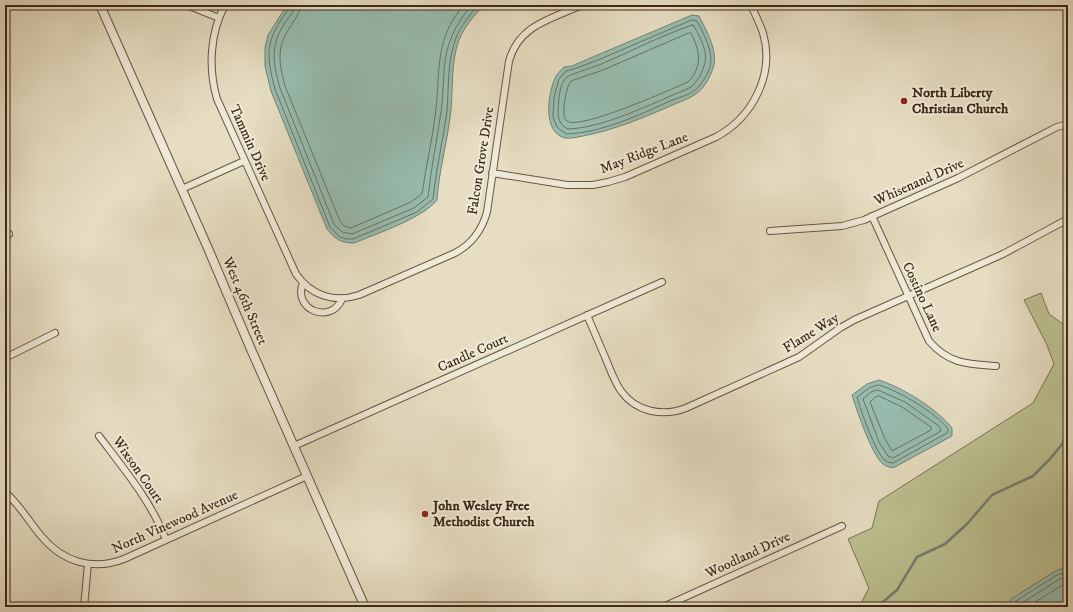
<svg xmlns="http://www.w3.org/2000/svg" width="1073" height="612" font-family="'IM FELL DW Pica',serif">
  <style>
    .green { fill: #bcbf8f; stroke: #7c7452 }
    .water { fill: #97bcaf; stroke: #738172 }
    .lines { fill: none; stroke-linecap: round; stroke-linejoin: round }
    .shore { stroke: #6a7262; stroke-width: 1 }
    .stream { stroke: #738172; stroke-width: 2.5 }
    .minor-casing { stroke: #675541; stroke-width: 8 }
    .tertiary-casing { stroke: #675541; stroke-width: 10 }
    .minor { stroke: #efe9d7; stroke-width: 6 }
    .tertiary { stroke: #efe9d7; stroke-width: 8 }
    .poi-dot { fill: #8f2418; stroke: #efe9d7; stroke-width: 1.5 }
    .labels { text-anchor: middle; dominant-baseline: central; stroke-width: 4; stroke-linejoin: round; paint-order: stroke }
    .poi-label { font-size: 14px; font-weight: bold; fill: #3d2816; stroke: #efe9d7; text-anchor: start }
    .street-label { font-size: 14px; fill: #3d2816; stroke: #efe9d7 }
  </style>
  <rect width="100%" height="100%" fill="#e6ddc2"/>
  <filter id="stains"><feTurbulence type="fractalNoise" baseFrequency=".005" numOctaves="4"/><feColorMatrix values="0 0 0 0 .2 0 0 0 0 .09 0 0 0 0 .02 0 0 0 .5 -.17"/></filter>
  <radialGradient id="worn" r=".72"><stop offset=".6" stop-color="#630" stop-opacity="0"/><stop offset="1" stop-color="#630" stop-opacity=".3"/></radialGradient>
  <path class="green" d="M1041,293L1049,314L1063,324L1068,320V566L1054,572L1010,600L1012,607H859L869,588L848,539L872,528L879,501L1033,403L1054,364L1047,345L1024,300Z"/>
  <path class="water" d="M287,5H484C474,16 464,27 459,40C451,62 453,86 451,109C448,140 439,169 437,200C423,218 376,234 354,243C341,243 335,239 327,229L271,91L265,66V48L268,35Z
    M692,15L699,16C706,30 719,52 713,68C710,77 705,87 697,93C691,98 682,101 675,104C645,117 615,130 583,136C578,137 570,139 565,138C542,132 548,94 555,78C557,74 561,70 564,67L572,66L581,62Z
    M879,380C903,388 936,408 952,428V436L893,468C890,467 884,466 882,463C872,455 856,408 852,395L867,384Z
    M1068,566V607H1012L1010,600L1054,572Z"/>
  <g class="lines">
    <path class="shore" d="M290,5L289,8C266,40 265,52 275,89L330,227L340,237L346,239H353L417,212L433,199C436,169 443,140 447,111C449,86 447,61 456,38C461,25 470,15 478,5
      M295,5C294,12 288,18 284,24C270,47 273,63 280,88L334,224L342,232L352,234L414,208L428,197C431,168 437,140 441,112C443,98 443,85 444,72C445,46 455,24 472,5
      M301,5C300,14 294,20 290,27C276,48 279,63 285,86L340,221L344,226L351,228L411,202L422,194C426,165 433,137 436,109C440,69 435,38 464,5
      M692,20L697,21C703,33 714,52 710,67C707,75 702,84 695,90C689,95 678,98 670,101C639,115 601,133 566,134L557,127L553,117L554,97L559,79L566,71L574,69L598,60Z
      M692,25L694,26C700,37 709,53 704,66C702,73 697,82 691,87C684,91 674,94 666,98C638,110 599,128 568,129C559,125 558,118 558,109C559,99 559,84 567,77C569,75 593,67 599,65C630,52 660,36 692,25Z
      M689,33H691C700,51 703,66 688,82C672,89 578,131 567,121C563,118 564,112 564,107C565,99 566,88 571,81L603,70Z
      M879,385C899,391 935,412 948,429L947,433L893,463C891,463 887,462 885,460C876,454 860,409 857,397L869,388Z
      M878,390L905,402L939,426L941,431L893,458L888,456L879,442L863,399L871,392Z
      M879,396L902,407L931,427V430L892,451L885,439L870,402L874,398Z
      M1016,607V601L1055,576L1068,571
      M1021,607L1022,603L1058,580L1068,576
      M1027,607L1061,586L1068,583"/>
    <path class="stream" d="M877,607L897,590L917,557L945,544L967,524L992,495L1033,476L1049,460L1063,443L1068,426"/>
    <g class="minor-casing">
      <path id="minor" d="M187,5L219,18
        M225,5C210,33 208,68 217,99L296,274C311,296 335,303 359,295L455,253C472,244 482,230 487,212L509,61C519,25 551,19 582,5
        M492,173L567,185H593L608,182L625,177L716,137C753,117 775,74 763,33C760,24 755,14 751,5
        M182,189L244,161
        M872,216L929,341C949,364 967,364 996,366
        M770,231L842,226L864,220L958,178L1057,127L1068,124
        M5,235L9,234
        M303,283C292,310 331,325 342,299
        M587,315C593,329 599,343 605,357C610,369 614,381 621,391C636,412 663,417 686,408L799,357L840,328L854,320L1003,254L1068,219
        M5,358L55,333
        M99,436C124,469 151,501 166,540
        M294,446L662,282
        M5,492C20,505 29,522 42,537C63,562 93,571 124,559L307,476
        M84,607L88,564
        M663,607L842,526"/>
    </g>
    <g class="tertiary-casing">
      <path id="tertiary" d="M100,5L207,246L250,347L365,607"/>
    </g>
    <use href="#minor" class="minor"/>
    <use href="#tertiary" class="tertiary"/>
  </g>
  <g class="poi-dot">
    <circle cx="904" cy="101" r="4"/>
    <circle cx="425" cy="514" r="4"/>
  </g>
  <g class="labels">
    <g class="poi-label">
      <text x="912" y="93">North Liberty<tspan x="912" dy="16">Christian Church</tspan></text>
      <text x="433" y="506">John Wesley Free<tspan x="433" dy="16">Methodist Church</tspan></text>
    </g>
    <g class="street-label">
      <text transform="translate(250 143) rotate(66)">Tammin Drive</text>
      <text transform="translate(644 153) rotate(-21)">May Ridge Lane</text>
      <text transform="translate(481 161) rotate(-81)">Falcon Grove Drive</text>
      <text transform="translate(919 182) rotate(-24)">Whisenand Drive</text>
      <text transform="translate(922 297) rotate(65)">Costino Lane</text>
      <text transform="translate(245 301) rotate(67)">West 46th Street</text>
      <text transform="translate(811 333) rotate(-32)">Flame Way</text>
      <text transform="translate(473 353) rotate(-24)">Candle Court</text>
      <text transform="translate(138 470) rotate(55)">Wixson Court</text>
      <text transform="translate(175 522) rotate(-24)">North Vinewood Avenue</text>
      <text transform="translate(748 555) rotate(-25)">Woodland Drive</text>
    </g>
  </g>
  <rect width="1073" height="612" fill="none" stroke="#e6ddc2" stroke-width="20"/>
  <rect x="6" y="6" width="1061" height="600" fill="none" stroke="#3d2816" stroke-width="2"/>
  <rect x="10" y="10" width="1053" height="592" fill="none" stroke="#3d2816"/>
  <rect width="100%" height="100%" filter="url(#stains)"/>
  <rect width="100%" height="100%" fill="url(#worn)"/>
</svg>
